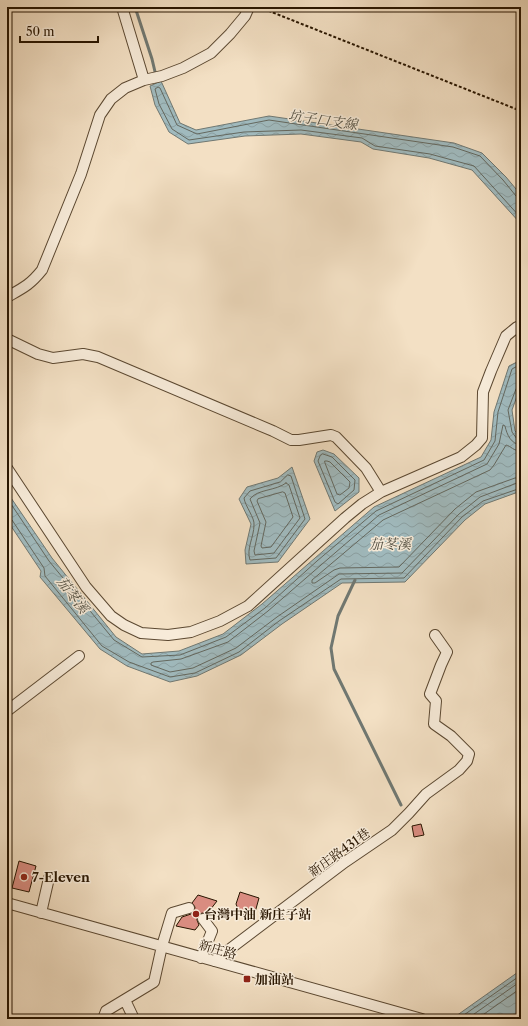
<svg xmlns="http://www.w3.org/2000/svg" width="528" height="1026" font-family="'Libre Caslon Text','Noto Serif TC',serif">
  <style>
    .water { fill: url(#water-waves); stroke: #707872 }
    .lines { fill: none; stroke-linecap: round; stroke-linejoin: round }
    .shore { stroke: #64685f; stroke-width: 1 }
    .stream { stroke: #707872; stroke-width: 3 }
    .building { fill: #d98c80; stroke: #281500 }
    .minor-casing { stroke: #5b4831; stroke-width: 12 }
    .path { stroke: #281500; stroke-width: 2; stroke-dasharray: 3 2; stroke-linecap: butt }
    .minor { stroke: #f7ebd9; stroke-width: 10 }
    .poi-dot { fill: #8f2418; stroke: #f7ebd9; stroke-width: 1.5 }
    .labels { text-anchor: middle; dominant-baseline: central; stroke-width: 3; stroke-linejoin: round; paint-order: stroke }
    .street-label { font-size: 13px; fill: #281500; stroke: #f7ebd9 }
    .poi-label { font-size: 13px; font-weight: bold; fill: #281500; stroke: #f7ebd9; text-anchor: start }
    .water-label { font-size: 14px; font-style: italic; fill: #524f42; stroke: #f7ebd9 }
  </style>
  <defs>
    <pattern id="water-waves" width="16" height="10" patternUnits="userSpaceOnUse"><rect width="16" height="10" fill="#a0babe"/><path d="M0 5q4-4 8 0t8 0" fill="none" stroke="#8a9fa2"/></pattern>
  </defs>
  <rect width="100%" height="100%" fill="#f3e0c4"/>
  <filter id="stains"><feTurbulence type="fractalNoise" baseFrequency=".005" numOctaves="4"/><feColorMatrix values="0 0 0 0 .2 0 0 0 0 .09 0 0 0 0 .02 0 0 0 .5 -.17"/></filter>
  <radialGradient id="worn" r=".72"><stop offset=".6" stop-color="#630" stop-opacity="0"/><stop offset="1" stop-color="#630" stop-opacity=".3"/></radialGradient>
  <path class="water" d="M161,81L180,123L196,130L269,116L454,143L482,153L506,177L521,195V224L472,170L429,158L373,149L361,142L301,134L245,136L188,144L169,132L155,105L150,86Z
    M521,360V385L512,410L515,431L521,437V491L485,504L465,520L405,582L342,583L282,624L241,655L197,676L170,682L127,666L100,649L40,577L41,571L7,520V492L52,558L116,637L142,654L179,651L223,634L262,604L315,558L374,507L481,457L491,440L494,412L509,366Z
    M323,450L334,454L359,478V492L335,511L314,461L317,452Z
    M292,467L310,519L278,562L246,564L245,550L251,524L239,499L247,487L278,478Z
    M521,970V1019H456V1016Z"/>
  <g class="lines">
    <path class="shore" d="M521,197L516,196L503,180L480,156L453,147L269,120L197,134L177,125L160,88L158,87L155,89L159,104L172,129L189,140L244,132L301,130L362,138L375,146L430,154L474,166L521,218
      M521,386H518L516,389L508,410L512,432L517,439L521,440
      M521,445C511,444 507,435 505,426L503,425L499,444L487,464L379,515L321,565L268,611L228,642L181,659L153,662L151,663V665L170,672L193,668L236,648L277,617L339,574L402,573L459,514L480,497L517,483H521
      M521,451C513,451 511,446 506,445L494,465L490,470L383,520L312,580V583H315L334,570L340,568L399,567L455,509L476,492L515,478L521,477
      M323,454L332,457L355,480L354,490L338,504L335,502L318,461L320,456Z
      M325,461H327L330,462L350,482L349,488L340,495L337,494L325,463Z
      M288,475L291,476L305,519L276,558L250,560C246,549 254,537 254,525C255,518 245,506 244,498L250,491L280,482Z
      M286,483L289,485L300,518L274,553L255,555L254,551L260,523L250,499C257,489 276,491 286,483Z
      M283,492L285,493L293,517L271,547L262,548L261,546L266,522L257,501L258,499Z
      M7,498L49,561L114,640L142,657L180,655L226,637L265,608L317,561L376,511L484,460L495,441L498,412L512,369L521,364
      M7,519H10L12,520L44,568L45,576L102,646L129,662L170,677L195,673L239,652L279,621L341,579L404,578L462,517L483,501L521,488
      M460,1019L461,1017L521,975
      M467,1019L521,981
      M477,1019L521,988"/>
    <path class="stream" d="M135,7L152,59L156,76
      M355,580L338,616L331,648L334,669L401,805"/>
  </g>
  <path class="building" d="M421,824L424,835L414,837L412,826Z
    M19,861L36,866L29,892L12,888Z
    M240,892L259,898L254,916L240,914L236,904Z
    M198,895L217,901L207,914L202,913L197,916V920L199,925L195,930L176,926L182,917L191,914L194,912L195,907L192,903Z"/>
  <g class="lines">
    <g class="minor-casing">
      <path id="minor" d="M122,7L144,80
        M7,297C23,288 30,285 42,270L81,174L100,115L111,99L125,88L144,80L162,76L183,68L211,53L230,34L245,16L249,7
        M7,339L38,354L53,358L83,354L98,357L273,431L291,440H299L331,435L336,437L366,468L381,492
        M7,468L86,587L111,616L124,625L141,633L168,635L191,632L220,621L248,606L345,518L362,504L381,492L461,457L476,445L482,438L483,392L491,371L506,336L517,327L521,326
        M7,711L79,656
        M7,903L422,1019
        M41,913L49,878
        M201,958L212,931L203,919
        M214,961L345,862L392,830L409,813L426,794L459,770L467,761L469,754L451,736L434,724L436,701L430,694L441,665L447,652L435,635
        M125,1000L134,1019
        M103,1019L106,1011L154,982L162,946L172,913L189,908"/>
    </g>
    <path class="path" d="M259,7L521,111"/>
    <use href="#minor" class="minor"/>
  </g>
  <g class="poi-dot">
    <circle cx="24" cy="877" r="4"/>
    <circle cx="196" cy="914" r="4"/>
    <rect x="243" y="975" width="8" height="8" rx="2"/>
  </g>
  <g class="labels">
    <g class="street-label">
      <text transform="translate(339 852) rotate(-36)">新庄路431巷</text>
      <text transform="translate(218 949) rotate(16)">新庄路</text>
    </g>
    <g class="poi-label">
      <text x="32" y="877">7-Eleven</text>
      <text x="204" y="914">台灣中油 新庄子站</text>
      <text x="255" y="979">加油站</text>
    </g>
    <g class="water-label">
      <text transform="translate(323 120) rotate(8)">坑子口支線</text>
      <text x="390" y="544">茄苳溪</text>
      <text transform="translate(73 595) rotate(53)">茄苳溪</text>
    </g>
  </g>
  <rect width="528" height="1026" fill="none" stroke="#f3e0c4" stroke-width="24"/>
  <rect x="8" y="8" width="512" height="1010" fill="none" stroke="#281500" stroke-width="2"/>
  <rect x="12" y="12" width="504" height="1002" fill="none" stroke="#281500"/>
  <path d="M20 36v6h78v-6" fill="none" stroke="#281500" stroke-width="2"/>
  <text x="26" y="36" font-size="12" fill="#281500" stroke="#f7ebd9" stroke-width="3" paint-order="stroke">50 m</text>
  <rect width="100%" height="100%" filter="url(#stains)"/>
  <rect width="100%" height="100%" fill="url(#worn)"/>
</svg>
